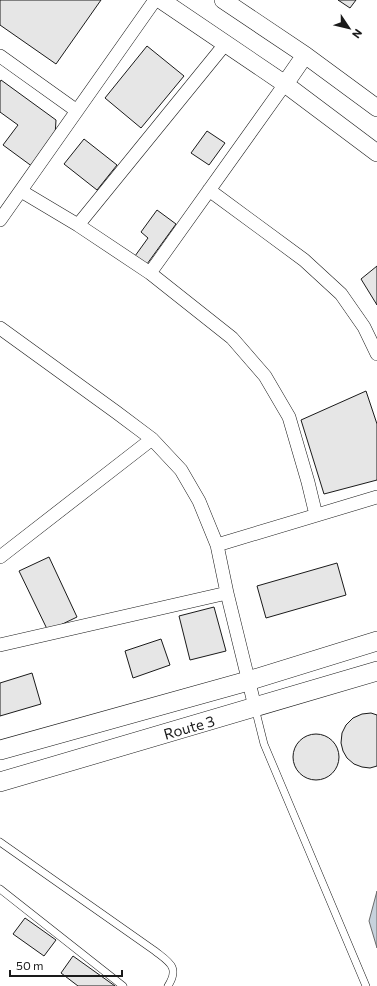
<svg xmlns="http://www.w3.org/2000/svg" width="377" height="986" font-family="Commissioner,sans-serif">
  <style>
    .water { fill: #c6d2dc; stroke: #6a6a6a }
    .building { fill: #e6e6e6; stroke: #1a1a1a }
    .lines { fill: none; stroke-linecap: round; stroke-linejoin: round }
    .service-casing { stroke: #1a1a1a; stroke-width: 8 }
    .minor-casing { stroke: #1a1a1a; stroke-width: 14 }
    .tertiary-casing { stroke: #1a1a1a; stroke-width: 18 }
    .secondary-casing { stroke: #1a1a1a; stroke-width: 20 }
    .service { stroke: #fff; stroke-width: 7 }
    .minor { stroke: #fff; stroke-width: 13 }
    .tertiary { stroke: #fff; stroke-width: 17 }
    .secondary { stroke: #fff; stroke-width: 19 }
    .labels { text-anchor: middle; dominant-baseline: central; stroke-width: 3; stroke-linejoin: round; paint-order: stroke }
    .street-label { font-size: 15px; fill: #1a1a1a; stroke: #fff }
  </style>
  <rect width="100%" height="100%" fill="#fff"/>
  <path class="water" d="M377,891V948L369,921Z"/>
  <path class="building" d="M0,0H101L56,64L0,25Z
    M338,0H356L350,8Z
    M147,46L184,76L141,128L105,98Z
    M1,80L56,120L55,136L33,167L3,145L18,125L0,112V82Z
    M207,131L225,143L209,165L191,153Z
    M84,139L117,165L97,190L64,164Z
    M157,210L176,224L147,264L135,256L148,238L141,232Z
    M377,266V305L361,279Z
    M366,391L377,424V480L324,494L301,420Z
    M49,557L77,617L48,631L19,571Z
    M337,563L346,595L266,618L257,586Z
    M214,607L226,651L190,660L179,616Z
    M161,639L170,665L133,678L125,651Z
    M32,673L41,704L0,716V683Z
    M371,713L377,715V766L370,768L362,767L354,764L347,758L343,751L341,743L342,733L346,725L353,718L362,714Z
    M293 757a23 23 0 1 1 46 0a23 23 0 1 1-46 0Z
    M25,918L56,940L44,956L13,934Z
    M73,956L115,986H78L61,973Z"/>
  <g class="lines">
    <g class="service-casing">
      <path id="service" d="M255,708L264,744L366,986
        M0,842L155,951C169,962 180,967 168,986
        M0,889L123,986"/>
    </g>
    <g class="minor-casing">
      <path id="minor" d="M0,56L77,111
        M209,190L304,260L341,294L364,327L377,354
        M21,191L78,225L150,273L232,338L265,376L289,417L308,482L316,515
        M0,220L155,0
        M78,225L226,43
        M150,273L285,84
        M0,328L116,412L152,439L181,470L199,501L217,545L227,593L255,707
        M217,545L377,497
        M0,557L152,439
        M0,645L227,593"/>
    </g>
    <g class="tertiary-casing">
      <path id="tertiary" d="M161,0L285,84L377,153
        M223,0L305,55L377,108
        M285,84L305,55"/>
    </g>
    <g class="secondary-casing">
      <path id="secondary" d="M0,750L248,681L377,641
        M0,782L377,671"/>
    </g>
    <use href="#service" class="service"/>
    <use href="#minor" class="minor"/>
    <use href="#tertiary" class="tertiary"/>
    <use href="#secondary" class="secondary"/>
  </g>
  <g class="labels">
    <g class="street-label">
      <text transform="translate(189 727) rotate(-16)">Route 3</text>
    </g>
  </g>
  <g transform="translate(349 28) rotate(125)" stroke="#ffffff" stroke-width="3" paint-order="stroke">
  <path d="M0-3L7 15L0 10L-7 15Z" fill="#1a1a1a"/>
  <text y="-6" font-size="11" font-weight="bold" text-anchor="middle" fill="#1a1a1a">N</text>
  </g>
  <path d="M10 970v6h112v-6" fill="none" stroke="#1a1a1a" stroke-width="2"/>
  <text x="16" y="970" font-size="12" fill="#1a1a1a" stroke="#ffffff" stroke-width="3" paint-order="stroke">50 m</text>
</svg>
